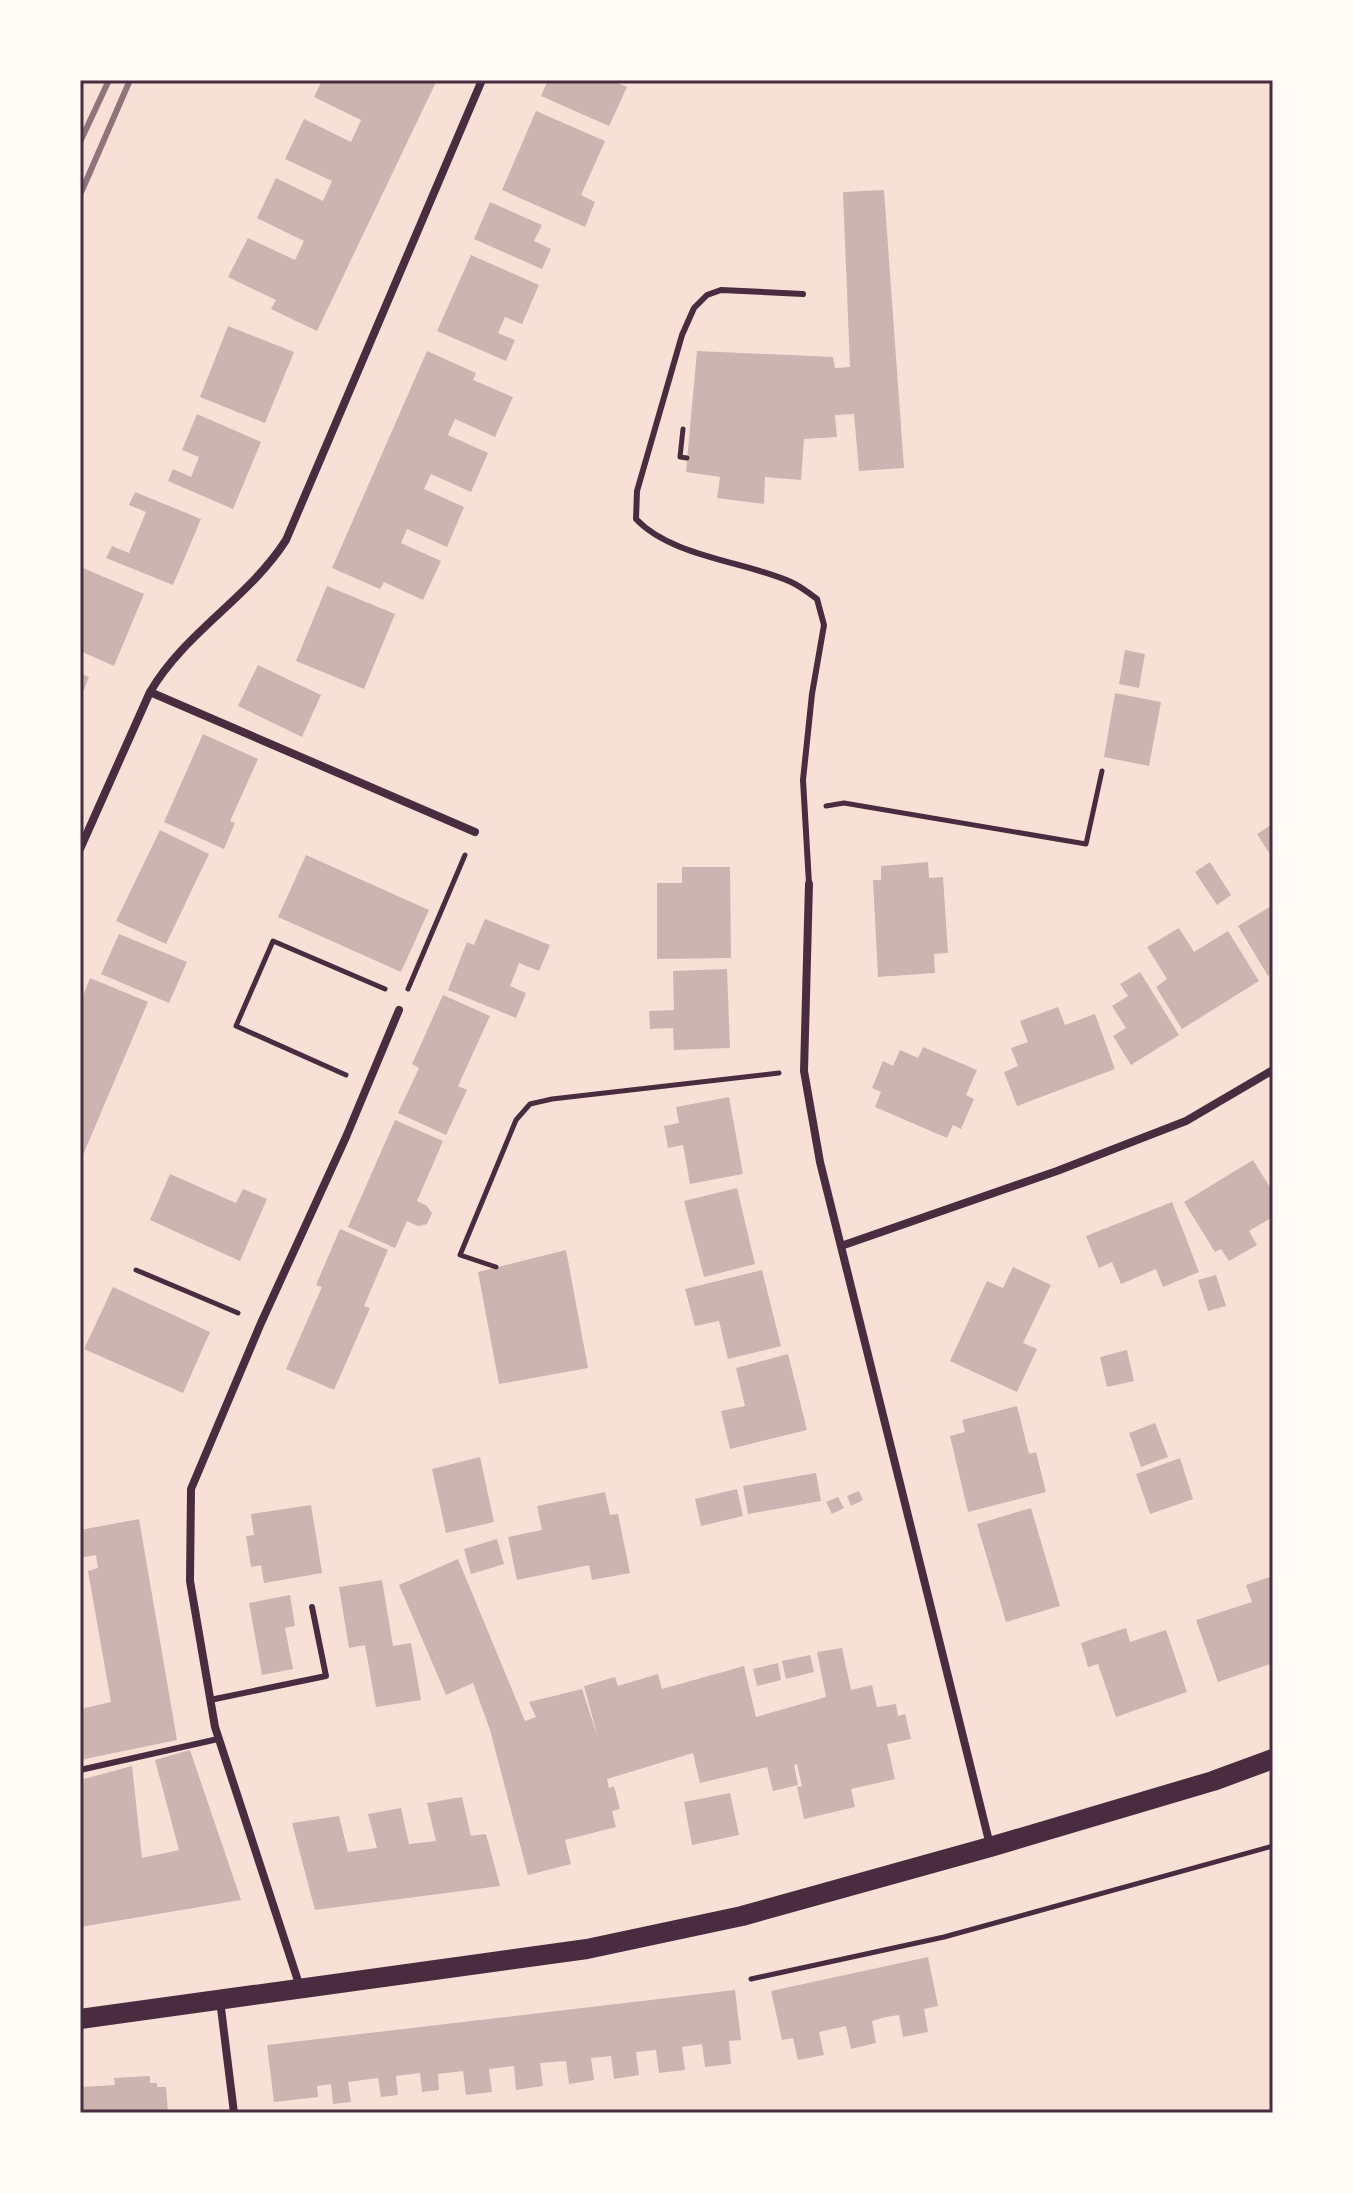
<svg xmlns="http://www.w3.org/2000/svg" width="1353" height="2193" font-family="'Roboto Condensed',sans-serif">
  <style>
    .building { fill: #ccb4b1 }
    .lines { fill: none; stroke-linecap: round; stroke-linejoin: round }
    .path { stroke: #4a2c40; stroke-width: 5 }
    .service { stroke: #4a2c40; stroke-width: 6 }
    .minor { stroke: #4a2c40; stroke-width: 8 }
    .primary { stroke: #4a2c40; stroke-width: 20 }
    .rail { stroke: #8f747c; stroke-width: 6 }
    .neatline { fill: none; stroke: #4a2c40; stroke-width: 3 }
  </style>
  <rect width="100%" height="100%" fill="#f7e1d7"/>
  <path class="building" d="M322,80H437L317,331L271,309L276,300L228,277L248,238L295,260L304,241L257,218L276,178L323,201L332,181L285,159L304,119L351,142L361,120L314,97Z
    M548,80H611L627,87L609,126L541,96Z
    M536,111L605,141L581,195L595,202L585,227L502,190Z
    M884,190L904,468L859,471L854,414L835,415L837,437L804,439L801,480L765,477L764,504L717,498L720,477L686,472L697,351L833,357L835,368L850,367L843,192Z
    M490,202L542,225L534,241L551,249L542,269L474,239Z
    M471,255L539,285L522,324L505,317L498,333L515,340L506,361L437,331Z
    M228,326L294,352L265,423L200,397Z
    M427,351L476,373L473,380L513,397L495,437L455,419L448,435L488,453L471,492L431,474L424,489L464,507L447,547L407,529L401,543L441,561L423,600L384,582L380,589L332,568Z
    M197,414L261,442L233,509L168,481L173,469L191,477L199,457L182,450Z
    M135,492L201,519L173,585L106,558L112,546L129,553L146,512L129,505Z
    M83,568L144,594L114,666L80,651V574Z
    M327,586L395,614L364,689L296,661Z
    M1125,650L1145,654L1139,688L1119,684Z
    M258,665L321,695L302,737L238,706Z
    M80,673L89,677L80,700Z
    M1115,693L1161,702L1149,766L1104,757Z
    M203,734L258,759L230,821L235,823L224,849L164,822Z
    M1271,825L1273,827V859L1257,834Z
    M160,830L209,854L166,944L116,921Z
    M306,855L429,910L401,972L278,917Z
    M928,862L929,878L943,877L948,953L934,954L935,973L878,977L873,880H881V866Z
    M1210,862L1231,895L1217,905L1195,872Z
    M682,867H730L731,958L657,959V883H682Z
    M1273,905V973L1268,976L1238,926Z
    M485,919L550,945L539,971L519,963L510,986L526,993L516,1018L448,990L467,942L474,945Z
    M1179,928L1194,952L1228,931L1259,981L1182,1029L1156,987L1167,979L1147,947Z
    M119,934L187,962L169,1003L101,974Z
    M727,969L730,1048L674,1050L673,1028L650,1029L649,1011L674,1010L673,971Z
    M1140,972L1179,1035L1131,1065L1113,1036L1126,1028L1112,1006L1128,996L1120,984Z
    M90,978L148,1002L80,1162V1003Z
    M443,995L490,1016L458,1086L467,1090L446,1135L398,1113L419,1068L412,1064Z
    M1058,1007L1065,1025L1095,1014L1115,1069L1017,1106L1004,1072L1018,1066L1011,1048L1028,1042L1020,1021Z
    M923,1047L977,1070L966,1095L974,1099L961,1129L953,1125L947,1138L875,1107L881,1092L872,1088L883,1061L893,1066L900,1050L918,1058Z
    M729,1097L743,1174L690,1184L683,1145L668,1148L664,1126L679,1123L676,1107Z
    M395,1120L443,1141L417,1201L427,1206L432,1213L427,1224L418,1226L407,1221L395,1248L348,1227Z
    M1253,1160L1273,1192V1217L1249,1231L1257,1245L1229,1261L1221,1249L1215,1252L1184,1202Z
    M170,1174L236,1203L243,1189L267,1199L240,1261L150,1220Z
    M737,1188L755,1264L704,1277L684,1201Z
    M1172,1202L1199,1272L1163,1287L1156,1269L1121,1284L1112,1262L1099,1268L1086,1236Z
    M340,1229L388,1250L364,1306L370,1308L334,1390L286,1369L322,1287L316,1285Z
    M566,1250L588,1368L499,1384L478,1272Z
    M1013,1267L1051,1285L1023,1343L1037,1349L1017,1392L950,1361L987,1281L1003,1288Z
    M762,1270L781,1346L728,1359L719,1321L695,1326L685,1289Z
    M1216,1275L1226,1306L1208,1311L1198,1280Z
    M113,1287L210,1332L183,1393L84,1349Z
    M1127,1350L1134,1381L1107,1387L1100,1357Z
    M788,1354L807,1430L730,1449L721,1411L745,1406L736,1368Z
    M1017,1406L1029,1454L1036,1452L1046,1492L968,1512L950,1436L965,1432L962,1420Z
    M1155,1423L1168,1457L1141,1467L1129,1433Z
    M480,1457L494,1522L446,1533L432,1469Z
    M1180,1458L1193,1499L1150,1514L1136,1474Z
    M816,1473L821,1501L748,1514L743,1486Z
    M737,1489L743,1516L701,1526L695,1499Z
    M859,1491L863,1500L851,1506L847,1496Z
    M605,1492L610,1515L618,1514L630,1573L592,1580L589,1565L517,1580L508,1537L542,1530L537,1506Z
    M838,1497L844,1508L832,1514L826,1502Z
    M311,1505L322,1573L264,1583L261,1565L251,1567L246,1536L254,1535L251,1514Z
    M1031,1508L1060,1606L1006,1622L977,1524Z
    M139,1519L177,1740L80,1760V1709L111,1702L88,1571L98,1568L96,1555L80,1558V1530Z
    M497,1539L504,1564L471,1574L464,1549Z
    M458,1559L525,1721L536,1717L529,1702L582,1689L598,1738L584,1686L615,1677L618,1686L658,1674L662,1689L744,1666L756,1717L826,1697L817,1652L842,1648L851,1690L872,1685L877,1707L896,1704L898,1716L905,1714L911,1739L887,1744L895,1779L851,1789L855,1807L804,1819L797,1787L802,1786L797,1764L794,1765L798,1785L773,1791L767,1767L700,1783L693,1753L607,1779L609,1788L614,1786L620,1809L612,1811L616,1827L565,1840L571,1864L528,1875L490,1730L473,1683L446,1695L399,1585Z
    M1273,1576V1663L1218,1682L1196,1620L1252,1602L1246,1585Z
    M382,1580L393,1646L411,1643L421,1700L376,1707L365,1645L349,1648L339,1587Z
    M290,1595L295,1626L285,1628L293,1669L262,1675L249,1603Z
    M1126,1628L1130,1642L1166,1630L1187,1692L1116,1717L1098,1664L1088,1667L1081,1643Z
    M810,1655L814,1672L786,1679L782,1661Z
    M778,1663L781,1680L757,1686L753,1669Z
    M190,1750L241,1900L80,1927V1780L132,1766L142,1858L179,1850L155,1760Z
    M730,1793L739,1835L692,1845L684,1802Z
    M462,1797L471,1836L486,1834L500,1886L315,1910L292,1823L339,1816L348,1852L377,1848L368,1814L401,1808L409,1844L436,1841L427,1803Z
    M928,1957L938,2006L924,2009L928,2032L903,2037L899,2015L886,2017L872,2021L876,2043L851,2049L846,2026L819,2032L824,2055L798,2060L793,2038L782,2040L771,1991Z
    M735,1990L741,2040L729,2041L731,2064L705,2067L702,2044L682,2047L685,2070L659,2073L656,2050L636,2052L639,2075L627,2077L614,2079L611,2056L591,2058L594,2080L582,2082L569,2084L566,2061L540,2063L543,2086L516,2090L514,2066L489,2069L492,2092L466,2095L463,2071L438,2074L439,2090L422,2092L420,2073L396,2076L398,2095L381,2097L378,2078L348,2082L351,2102L333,2104L331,2084L317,2086L318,2097L274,2102L267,2045Z
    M150,2076V2083H157V2087H166L168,2113H80V2087L115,2085L114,2078Z"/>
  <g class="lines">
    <path class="path" d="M683,429L680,457L687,458
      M826,806L844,803L1086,844L1102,771
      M408,989L465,855
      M346,1075L236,1026L273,941L385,989
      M496,1267L460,1255L516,1120L530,1104L552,1099L779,1073
      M136,1270L238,1313
      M751,1979L944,1937L1273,1846"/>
    <path class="service" d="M803,294L721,290L707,295L694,308L682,335L637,491L636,519C672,557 744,561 791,582C800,586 809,593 817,599L824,625L812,694L803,780L809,884
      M210,1700L326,1676L312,1607
      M80,1770L218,1739"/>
    <path class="minor" d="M150,692L475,832
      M80,849L150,692C185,632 249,598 286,540L482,80
      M809,884L804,1071L820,1162L990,1845
      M841,1246L1057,1171L1186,1121L1273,1070
      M300,1987L215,1727L190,1581L191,1489L261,1323L346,1137L399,1010
      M220,2000L234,2113"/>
    <path class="primary" d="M80,2019L587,1949L742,1916L990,1847L1213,1781L1273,1759"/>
    <path class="rail" d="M80,142L109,80
      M80,195L130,80"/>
  </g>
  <rect width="1353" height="2193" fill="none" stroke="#fffaf5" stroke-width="164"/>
  <rect x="82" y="82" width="1189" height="2029" class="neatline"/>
</svg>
